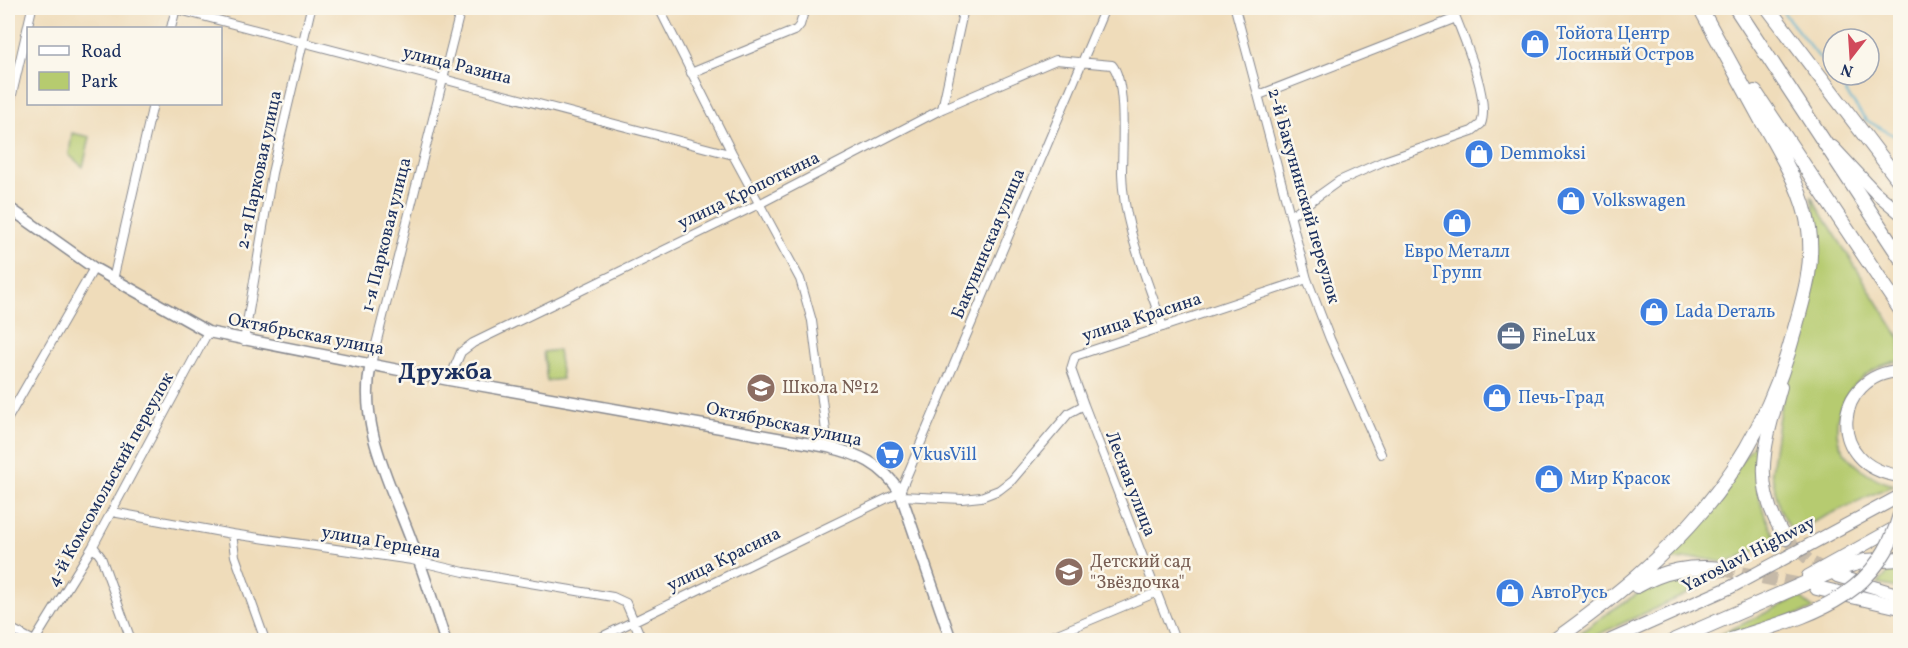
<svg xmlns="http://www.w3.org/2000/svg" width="1908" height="648" font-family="Vollkorn,serif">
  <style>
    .green { fill: #b6cb6f; stroke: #687d66; stroke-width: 1.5 }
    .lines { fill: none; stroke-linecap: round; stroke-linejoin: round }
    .stream { stroke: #53b0d1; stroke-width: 2 }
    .primary-tunnel { stroke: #c5b9a8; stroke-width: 12; stroke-dasharray: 12 6; stroke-linecap: butt }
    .highway-tunnel { stroke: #c5b9a8; stroke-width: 14; stroke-dasharray: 14 7; stroke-linecap: butt }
    .street-casing { stroke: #85868c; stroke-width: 10 }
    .secondary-casing { stroke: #85868c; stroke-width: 13 }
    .primary-casing { stroke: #85868c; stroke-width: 14 }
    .highway-casing { stroke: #85868c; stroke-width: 16 }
    .street { stroke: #fff; stroke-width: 8 }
    .secondary { stroke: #fff; stroke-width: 10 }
    .primary { stroke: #fff; stroke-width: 12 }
    .highway { stroke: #fff; stroke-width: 14 }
    .highway-bridge-casing { stroke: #85868c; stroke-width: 16; stroke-linecap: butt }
    .highway-bridge { stroke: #fff; stroke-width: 14 }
    .labels { text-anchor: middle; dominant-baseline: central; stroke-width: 5; stroke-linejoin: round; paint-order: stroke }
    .shop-label { font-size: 18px; fill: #366cbe; stroke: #fbf7ec; text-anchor: start }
    .street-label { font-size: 18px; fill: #1b2f5e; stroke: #fbf7ec }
    .service-label { font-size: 18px; fill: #4e5e75; stroke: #fbf7ec; text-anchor: start }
    .education-label { font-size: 18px; fill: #785e54; stroke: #fbf7ec; text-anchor: start }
    .district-label { font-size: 24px; font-weight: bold; fill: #1b2f5e; stroke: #fbf7ec }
  </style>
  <rect width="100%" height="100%" fill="#fbf7ec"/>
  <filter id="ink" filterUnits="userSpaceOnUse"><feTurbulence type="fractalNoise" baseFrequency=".0167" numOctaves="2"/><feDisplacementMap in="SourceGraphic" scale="12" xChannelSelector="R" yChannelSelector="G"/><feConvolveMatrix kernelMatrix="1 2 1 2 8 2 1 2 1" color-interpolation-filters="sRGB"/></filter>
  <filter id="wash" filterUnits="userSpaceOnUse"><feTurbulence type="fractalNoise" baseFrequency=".008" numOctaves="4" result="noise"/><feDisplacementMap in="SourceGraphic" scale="24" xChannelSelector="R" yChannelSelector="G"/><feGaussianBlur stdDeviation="1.35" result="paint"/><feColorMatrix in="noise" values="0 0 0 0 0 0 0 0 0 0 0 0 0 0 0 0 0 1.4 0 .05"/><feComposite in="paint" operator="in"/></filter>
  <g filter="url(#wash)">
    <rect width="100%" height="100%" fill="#efdcba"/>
    <path class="green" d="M72,133L90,137L83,167L69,155Z
      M1811,196L1900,338V361C1865,365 1830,401 1838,439C1844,461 1873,479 1893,485L1792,532L1779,507L1771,471L1780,409L1806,318L1815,277L1820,238Z
      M558,350L562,379L547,381L543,352Z
      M1760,437C1752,476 1757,506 1777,540L1727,563L1699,558L1662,561Z
      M1893,567L1900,568V583L1896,588L1878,584Z
      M1695,574L1700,588L1586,640H1570C1609,613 1646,580 1695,574Z
      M1799,597L1814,609L1723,640H1709Z"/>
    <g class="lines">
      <path class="stream" d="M1780,8L1833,75
        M1833,75L1866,120L1900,139"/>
    </g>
  </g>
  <g filter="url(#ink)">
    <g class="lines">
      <path class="primary-tunnel" d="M1786,539L1810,561L1831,573"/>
      <path class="highway-tunnel" d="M1721,569L1806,586"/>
      <g class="street-casing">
        <path id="street" d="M172,8L733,155
          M659,8L733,155L800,279L812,321L828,447
          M1235,8L1307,279L1330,339L1381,454
          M171,28L176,8
          M691,73L796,30L800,25L805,8
          M1259,95L1456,18
          M942,109L964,8
          M8,112L32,8
          M1290,216L1339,181L1384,161L1472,131L1481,124C1491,98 1462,34 1452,8
          M113,280L153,104
          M244,341L272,173L311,8
          M371,364L461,8
          M449,380L461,352L473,343L759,204L942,109L1056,60L1112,65C1127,81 1122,149 1122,173C1123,226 1147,278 1163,327
          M1084,405L1175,640
          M8,418L94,268
          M901,496L962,499L981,497L999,490L1012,480L1069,413L1084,405L1071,369L1075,356L1307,279
          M112,512L232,534L412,560L464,572L613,597L626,603L642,640
          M232,534L235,556L265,640
          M93,546L101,557L131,640
          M8,627L32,640
          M35,640L93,546L208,332
          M595,640L900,492L1105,8
          M1043,640L1155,593"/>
      </g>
      <g class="secondary-casing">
        <path id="secondary" d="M8,207L94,268L208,332L449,380L828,447C859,454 882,464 900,492L951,640
          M371,364C357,426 393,489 413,545C425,576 435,608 445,640"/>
      </g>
      <g class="primary-casing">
        <path id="primary" d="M1833,147L1874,191L1900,213
          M1900,371C1834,374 1823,466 1900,476
          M1781,387C1765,445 1750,485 1786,539
          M1808,576L1900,525
          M1837,576L1900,595
          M1611,640L1731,587L1900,496"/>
      </g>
      <g class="highway-casing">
        <path id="highway" d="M1736,8L1900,257
          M1768,8L1900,182
          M1755,92L1900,309
          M1637,586C1665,570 1690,566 1721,569
          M1817,588L1900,607
          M1555,640C1672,556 1756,476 1794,332C1804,297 1814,265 1809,229C1803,190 1781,155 1762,121C1742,85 1723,49 1703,13
          M1675,640L1840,568L1865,561L1900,559"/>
      </g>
      <use href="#street" class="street"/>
      <use href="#secondary" class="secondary"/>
      <use href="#primary" class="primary"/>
      <use href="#highway" class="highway"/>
      <g class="highway-bridge-casing">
        <path id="highway-bridge" d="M1731,640C1806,615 1876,602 1900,515"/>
      </g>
      <use href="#highway-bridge" class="highway-bridge"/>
    </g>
  </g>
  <defs>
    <g id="shop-disc" transform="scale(1.5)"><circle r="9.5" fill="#3f7fe0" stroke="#fbf7ec"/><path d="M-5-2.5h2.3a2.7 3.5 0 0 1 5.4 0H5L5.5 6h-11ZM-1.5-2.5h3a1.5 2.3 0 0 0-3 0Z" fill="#fff"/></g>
    <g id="office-disc" transform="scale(1.5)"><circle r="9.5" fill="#5c6f8a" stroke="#fbf7ec"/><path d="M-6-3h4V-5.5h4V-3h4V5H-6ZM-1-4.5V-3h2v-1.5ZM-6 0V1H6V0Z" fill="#fff"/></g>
    <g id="school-disc" transform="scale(1.5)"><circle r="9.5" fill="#8d6e63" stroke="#fbf7ec"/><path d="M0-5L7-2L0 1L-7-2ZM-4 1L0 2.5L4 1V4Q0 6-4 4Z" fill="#fff"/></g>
    <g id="supermarket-disc" transform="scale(1.5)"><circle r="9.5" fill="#3f7fe0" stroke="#fbf7ec"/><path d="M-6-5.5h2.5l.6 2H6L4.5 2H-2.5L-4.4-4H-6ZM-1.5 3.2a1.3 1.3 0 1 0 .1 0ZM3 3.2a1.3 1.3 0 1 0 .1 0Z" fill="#fff"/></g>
  </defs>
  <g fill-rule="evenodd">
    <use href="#shop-disc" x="1535" y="44"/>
    <use href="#shop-disc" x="1479" y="154"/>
    <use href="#shop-disc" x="1571" y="201"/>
    <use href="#shop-disc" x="1457" y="223"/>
    <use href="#shop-disc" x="1654" y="312"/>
    <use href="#office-disc" x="1511" y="336"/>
    <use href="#school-disc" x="761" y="388"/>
    <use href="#shop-disc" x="1497" y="398"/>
    <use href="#supermarket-disc" x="890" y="455"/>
    <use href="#shop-disc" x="1549" y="479"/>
    <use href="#school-disc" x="1069" y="572"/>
    <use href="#shop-disc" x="1510" y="593"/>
  </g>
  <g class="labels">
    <g class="shop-label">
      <text x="1556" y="34">Тойота Центр<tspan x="1556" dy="21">Лосиный Остров</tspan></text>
      <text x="1500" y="154">Demmoksi</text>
      <text x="1592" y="201">Volkswagen</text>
      <text x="1457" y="252" text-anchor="middle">Евро Металл<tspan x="1457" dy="21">Групп</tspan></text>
      <text x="1675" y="312">Lada Dеталь</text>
      <text x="1518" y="398">Печь-Град</text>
      <text x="911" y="455">VkusVill</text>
      <text x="1570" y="479">Мир Красок</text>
      <text x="1531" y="593">АвтоРусь</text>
    </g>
    <g class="street-label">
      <text transform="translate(457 66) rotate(14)">улица Разина</text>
      <text transform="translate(260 170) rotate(-78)">2-я Парковая улица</text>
      <text transform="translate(749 191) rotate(-26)">улица Кропоткина</text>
      <text transform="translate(1303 196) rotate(74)">2-й Бакунинский переулок</text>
      <text transform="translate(387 235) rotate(-76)">1-я Парковая улица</text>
      <text transform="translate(989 244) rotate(-67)">Бакунинская улица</text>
      <text transform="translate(1142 318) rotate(-18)">улица Красина</text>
      <text transform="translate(306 335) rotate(11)">Октябрьская улица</text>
      <text transform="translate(784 425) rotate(12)">Октябрьская улица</text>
      <text transform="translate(111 480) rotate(-61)">4-й Комсомольский переулок</text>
      <text transform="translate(1130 484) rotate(69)">Лесная улица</text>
      <text transform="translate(381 543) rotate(10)">улица Герцена</text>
      <text transform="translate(1749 555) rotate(-27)">Yaroslavl Highway</text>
      <text transform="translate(724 560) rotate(-26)">улица Красина</text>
    </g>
    <g class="service-label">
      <text x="1532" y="336">FineLux</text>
    </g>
    <g class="education-label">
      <text x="782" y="388">Школа №12</text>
      <text x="1090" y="562">Детский сад<tspan x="1090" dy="21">"Звёздочка"</tspan></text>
    </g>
    <g class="district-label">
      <text x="445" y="373">Дружба</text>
    </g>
  </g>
  <rect width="1908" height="648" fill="none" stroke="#fbf7ec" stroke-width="30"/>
  <rect x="27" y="27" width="195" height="78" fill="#fbf7ec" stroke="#a1a7b3" stroke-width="1.5"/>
  <rect x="39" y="46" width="30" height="9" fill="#ffffff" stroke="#a1a7b3" stroke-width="1.5"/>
  <text x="81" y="57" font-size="18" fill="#1b2f5e">Road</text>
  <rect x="39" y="72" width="30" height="18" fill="#b6cb6f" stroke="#a1a7b3" stroke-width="1.5"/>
  <text x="81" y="87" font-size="18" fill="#1b2f5e">Park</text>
  <g transform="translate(1851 57) rotate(197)"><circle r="28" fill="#fbf7ec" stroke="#a1a7b3" stroke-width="1.5"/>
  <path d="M0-4.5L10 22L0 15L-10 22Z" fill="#d1495b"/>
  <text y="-9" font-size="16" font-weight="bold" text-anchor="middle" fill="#1b2f5e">N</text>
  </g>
</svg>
